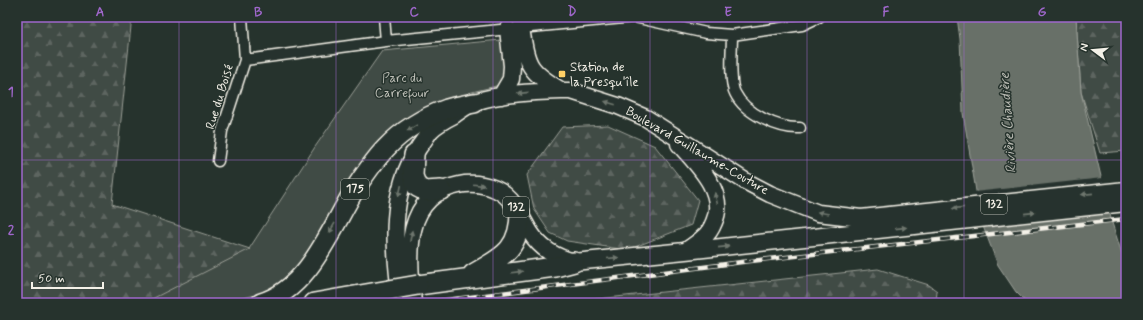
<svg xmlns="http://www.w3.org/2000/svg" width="1143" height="320" font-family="Mynerve,sans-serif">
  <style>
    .green { fill: #414b45; stroke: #9a9e96 }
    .forest { fill: url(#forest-firs); stroke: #9a9e96 }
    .water { fill: #676f68; stroke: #9fa39b }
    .pier { fill: #26332d }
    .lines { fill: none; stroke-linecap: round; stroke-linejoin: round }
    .street-casing { stroke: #f4f1e8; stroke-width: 13 }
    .primary-casing { stroke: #f4f1e8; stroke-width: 19 }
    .highway-casing { stroke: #f4f1e8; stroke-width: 22 }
    .street { stroke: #26332d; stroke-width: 10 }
    .primary { stroke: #26332d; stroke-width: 16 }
    .highway { stroke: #26332d; stroke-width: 19 }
    .rail-casing { stroke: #f4f1e8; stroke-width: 4.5 }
    .rail { stroke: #26332d; stroke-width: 3; stroke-dasharray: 9; stroke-linecap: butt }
    .highway-bridge-casing { stroke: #f4f1e8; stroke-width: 22; stroke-linecap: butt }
    .highway-bridge { stroke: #26332d; stroke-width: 19 }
    .oneway { fill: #6e766e }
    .grid { fill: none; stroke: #9f67cb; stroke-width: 1; stroke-opacity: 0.55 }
    .poi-dot { fill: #ffd166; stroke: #26332d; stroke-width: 1.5 }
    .labels { text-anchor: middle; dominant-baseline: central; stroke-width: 3; stroke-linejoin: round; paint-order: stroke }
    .shield { fill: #26332d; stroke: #b6b8b0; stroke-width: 1 }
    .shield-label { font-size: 12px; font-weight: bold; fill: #f4f1e8 }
    .poi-label { font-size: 13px; fill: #f4f1e8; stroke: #26332d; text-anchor: start }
    .park-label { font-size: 13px; fill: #bebfb7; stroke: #26332d }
    .street-label { font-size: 13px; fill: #f4f1e8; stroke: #26332d }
    .water-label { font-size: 14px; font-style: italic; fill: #bcbdb5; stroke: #26332d }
    .neatline { fill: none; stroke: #9f67cb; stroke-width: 1.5 }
    .grid-label { font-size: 13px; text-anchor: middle; font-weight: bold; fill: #9f67cb }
  </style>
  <defs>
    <pattern id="forest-firs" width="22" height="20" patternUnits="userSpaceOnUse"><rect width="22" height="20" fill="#414b45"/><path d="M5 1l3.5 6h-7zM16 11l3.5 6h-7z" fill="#5d6560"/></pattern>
  </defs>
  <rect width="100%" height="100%" fill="#26332d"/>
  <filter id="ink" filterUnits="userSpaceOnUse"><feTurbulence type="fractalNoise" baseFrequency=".025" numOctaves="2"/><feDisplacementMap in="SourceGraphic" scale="8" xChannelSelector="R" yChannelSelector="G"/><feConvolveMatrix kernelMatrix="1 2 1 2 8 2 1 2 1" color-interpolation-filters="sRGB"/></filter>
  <g filter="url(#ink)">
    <path class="green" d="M501,40L506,46L509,66L500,85L472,92L446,102L420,116L302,264L283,281L266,292L225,303H122L184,248L249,249L315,147L382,51Z"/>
    <path class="forest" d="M17,17H132L112,204L250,249L144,303H17Z
      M1076,17H1126V151L1100,153L1081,92Z
      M608,125L655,146L698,200L691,225L627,250L567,241L550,233L534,209L527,175L562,127Z
      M878,269L929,285L937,291L936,303H560Z"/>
    <path class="water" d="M957,17H1076L1081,92L1112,223L1126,266V303H1027L1016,292L998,265L981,221L963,113L960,39Z"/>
    <path class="pier" d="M1103,178L1112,214L982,228L979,222L974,192Z"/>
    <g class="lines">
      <g class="street-casing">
        <path id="street" d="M384,17L386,41
          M507,17L508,29
          M520,17L521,28
          M732,35C732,49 729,82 735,93C745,114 779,129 800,128
          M245,60L386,41L634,17L706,33L732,35L802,25L819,17
          M218,161L222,131L245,60L242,17"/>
      </g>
      <g class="primary-casing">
        <path id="primary" d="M521,28C527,66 528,71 562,91
          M501,96L511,79L512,66L508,29
          M679,144C698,165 727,193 714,222C712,227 709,233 704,237C699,242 693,246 687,250
          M401,303C395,249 387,196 419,147C423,142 427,135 431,130C437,124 446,119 454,115C460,111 467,105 475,102C502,93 533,92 562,91H571L618,106L646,118L745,181L770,194L818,213L861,218L1126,190
          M413,303C409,258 401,196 459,185C474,182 493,185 505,195C517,205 522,219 530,232C541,249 555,257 574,262L685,251L1126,203"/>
      </g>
      <g class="highway-casing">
        <path id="highway" d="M414,155L413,176L417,187L425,191L441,190
          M473,274C502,257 520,250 520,212
          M418,285L555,267L574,262
          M261,303C309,289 331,228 355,189C362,178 377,157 386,148C402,131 425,117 447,109C456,106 465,105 474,103
          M314,303L389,290"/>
      </g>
      <use href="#street" class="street"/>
      <use href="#primary" class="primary"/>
      <use href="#highway" class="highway"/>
      <g class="rail-casing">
        <path id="rail" d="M423,303L742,262L1126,219"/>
      </g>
      <use href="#rail" class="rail"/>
      <g class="highway-bridge-casing">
        <path id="highway-bridge" d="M389,290L418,285"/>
      </g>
      <use href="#highway-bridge" class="highway-bridge"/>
    </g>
    <defs><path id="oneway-solid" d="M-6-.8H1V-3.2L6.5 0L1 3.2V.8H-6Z"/></defs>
    <g class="oneway">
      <use href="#oneway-solid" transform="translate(523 93) rotate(174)"/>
      <use href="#oneway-solid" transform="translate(610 103) rotate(-163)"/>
      <use href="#oneway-solid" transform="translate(412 128) rotate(149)"/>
      <use href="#oneway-solid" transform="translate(479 185) rotate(7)"/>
      <use href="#oneway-solid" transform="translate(400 191) rotate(103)"/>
      <use href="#oneway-solid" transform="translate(1087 194) rotate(174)"/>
      <use href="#oneway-solid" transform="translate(716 198) rotate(-103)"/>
      <use href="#oneway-solid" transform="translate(958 208) rotate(174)"/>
      <use href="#oneway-solid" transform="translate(823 213) rotate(-170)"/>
      <use href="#oneway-solid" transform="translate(1030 213) rotate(-6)"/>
      <use href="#oneway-solid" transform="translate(332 228) rotate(120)"/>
      <use href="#oneway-solid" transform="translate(901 228) rotate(-6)"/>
      <use href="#oneway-solid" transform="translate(411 236) rotate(-79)"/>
      <use href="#oneway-solid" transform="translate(724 247) rotate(-6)"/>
      <use href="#oneway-solid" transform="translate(613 258) rotate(-5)"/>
      <use href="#oneway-solid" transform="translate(517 272) rotate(-7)"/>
    </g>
  </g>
  <path class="grid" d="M179,17V303M336,17V303M493,17V303M650,17V303M807,17V303M964,17V303M17,160H1126"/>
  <rect class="poi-dot" x="558" y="70" width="8" height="8" rx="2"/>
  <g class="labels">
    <g class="shield">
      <rect x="341" y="179" width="28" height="20" rx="3"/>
      <rect x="981" y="194" width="26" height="20" rx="3"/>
      <rect x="503" y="197" width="26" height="20" rx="3"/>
    </g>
    <g class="shield-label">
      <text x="355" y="189">175</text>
      <text x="994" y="204">132</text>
      <text x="516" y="207">132</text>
    </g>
    <g class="poi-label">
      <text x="570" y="67">Station de<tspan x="570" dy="15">la Presqu'île</tspan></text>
    </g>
    <g class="park-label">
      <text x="402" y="78">Parc du<tspan x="402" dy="15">Carrefour</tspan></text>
    </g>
    <g class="street-label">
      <text transform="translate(220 97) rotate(-73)">Rue du Boisé</text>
      <text transform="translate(697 151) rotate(30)">Boulevard Guillaume-Couture</text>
    </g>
    <g class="water-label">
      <text transform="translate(1008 123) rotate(-94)">Rivière Chaudière</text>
    </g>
  </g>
  <rect width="1143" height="320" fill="none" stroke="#26332d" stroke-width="44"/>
  <g transform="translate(1093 50) rotate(286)" stroke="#26332d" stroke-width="3" paint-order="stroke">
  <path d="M0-3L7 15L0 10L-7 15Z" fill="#f4f1e8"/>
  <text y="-6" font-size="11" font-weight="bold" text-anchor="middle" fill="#f4f1e8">N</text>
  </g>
  <path d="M32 282v6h71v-6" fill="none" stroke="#f4f1e8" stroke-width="2"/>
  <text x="38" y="282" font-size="12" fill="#f4f1e8" stroke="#26332d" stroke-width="3" paint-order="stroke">50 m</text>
  <rect x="22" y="22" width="1099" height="276" class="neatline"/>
  <g class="grid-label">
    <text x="100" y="16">A</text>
    <text x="258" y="16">B</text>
    <text x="414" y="16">C</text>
    <text x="572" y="16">D</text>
    <text x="728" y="16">E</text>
    <text x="886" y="16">F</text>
    <text x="1042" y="16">G</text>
    <text x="11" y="96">1</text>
    <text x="11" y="234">2</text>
  </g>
</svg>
